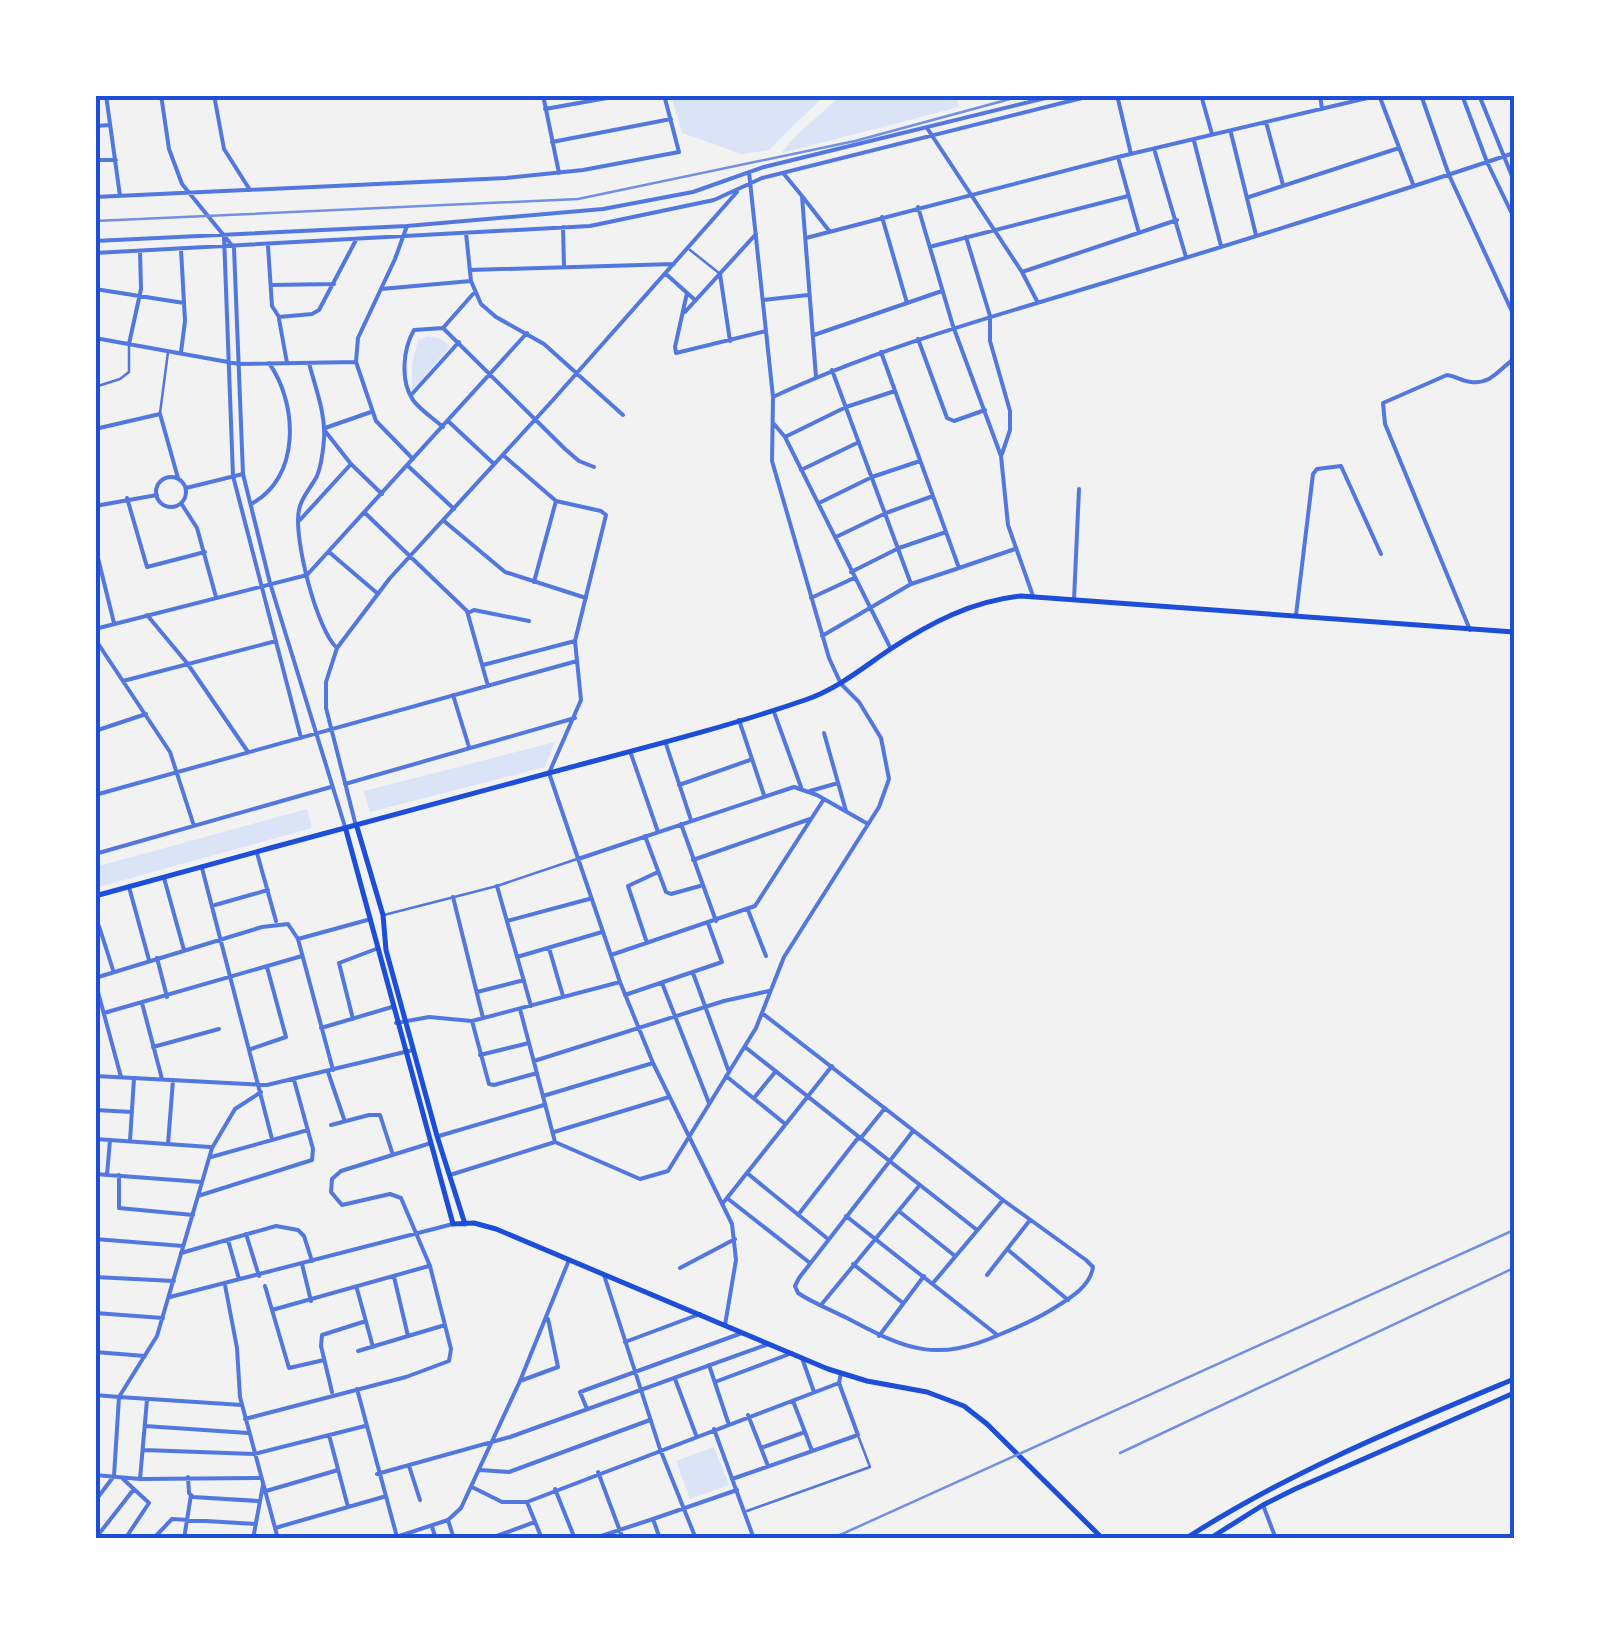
<svg xmlns="http://www.w3.org/2000/svg" width="1609" height="1634" font-family="Helvetica,sans-serif">
  <style>
    .green { fill: #dbe4f7 }
    .lines { fill: none; stroke-linecap: round; stroke-linejoin: round }
    .pedestrian { stroke: #5277de; stroke-width: 2.5 }
    .minor { stroke: #5277de; stroke-width: 4 }
    .secondary { stroke: #1d4ed8; stroke-width: 5 }
    .primary { stroke: #1d4ed8; stroke-width: 5 }
    .rail { stroke: #7290e2; stroke-width: 2.5 }
    .neatline { fill: none; stroke: #1d4ed8; stroke-width: 4 }
  </style>
  <rect width="100%" height="100%" fill="#f2f2f2"/>
  <path class="green" d="M671,95H825L769,150L742,154L682,133Z
    M840,95H955L959,107L782,153C790,137 826,112 840,95Z
    M428,336L441,339L450,347L412,390V364L418,340Z
    M555,742L545,767L370,812L364,791Z
    M307,809L312,828L95,888V867Z
    M714,1447L729,1485L690,1499L676,1461Z"/>
  <g class="lines">
    <path class="pedestrian" d="M690,250L719,273
      M95,387L120,379L129,372V346
      M160,413L168,352
      M384,915L497,886L577,859
      M747,1511L870,1467L859,1438"/>
    <path class="minor" d="M106,95L120,196
      M161,95L169,149L182,184L234,248L243,474L270,583L346,830
      M214,95L224,149L250,190
      M543,95L559,173
      M1117,95L1131,154
      M1201,95L1212,134
      M1320,95L1322,109
      M1379,95L1413,184
      M1421,95L1449,175L1514,316
      M1462,95L1487,162L1514,218
      M1479,95L1514,181
      M545,109L624,95
      M1266,122L1283,185
      M95,126L110,125
      M927,128L1022,272L1037,301
      M1231,133L1256,235
      M1194,141L1221,246
      M552,142L671,119
      M1155,152L1186,257
      M1118,157L1139,233
      M95,160H116
      M784,174L802,196L816,377
      M802,196L830,232
      M95,197L506,178L583,170L679,152L664,95
      M1249,197L1399,148
      M918,207L953,326L1001,456L1008,525L1033,596
      M882,217L907,303
      M407,226L395,259L358,338L356,362L376,421L413,459
      M563,227L564,267
      M466,233L471,281L481,304L496,317L544,344L623,415
      M224,236L233,476L301,738
      M966,237L990,316V341L1010,411V430L1002,454
      M806,238L1118,157L1380,95
      M95,241L407,226L603,209L693,192L764,167L1058,95
      M268,246L272,306L279,317L312,314L319,310L356,240
      M933,246L1128,196
      M95,253L590,226L714,200L762,178L1094,95
      M470,270L674,264
      M1022,272L1177,220
      M666,274L695,300
      M720,274L730,341
      M271,285L334,284
      M95,289L184,303
      M381,289L471,281
      M687,293L675,347L676,353L766,331
      M763,300L808,295
      M685,312L756,234
      M279,319L287,363
      M443,328L473,294
      M814,335L942,291
      M95,338L239,364L356,362
      M918,339L947,418L954,421L985,410
      M129,344L141,289L140,251
      M181,352L185,321L181,249
      M881,352L959,568L1015,549
      M309,363C315,387 326,414 324,439C323,451 322,464 317,476C311,488 301,497 299,510C293,537 317,631 337,648
      M832,370L911,584
      M412,394L459,342
      M773,397C882,346 996,316 1110,281C1245,240 1380,198 1514,153
      M448,421L494,464
      M774,424L785,437L891,649
      M443,427C433,418 420,410 413,400C400,381 403,349 414,330L443,328L565,449L579,461L594,467
      M325,428L371,412
      M95,429L160,414L178,478
      M325,431L351,464L382,494
      M785,437L846,407L895,391
      M503,455L556,501L601,511L606,515L575,641L581,700L549,773L620,982L653,1063L732,1224L736,1260L725,1325
      M407,465L454,509
      M801,470L859,442
      M156 492a15 15 0 1 1 30 0a15 15 0 1 1-30 0Z
      M186,488L243,474
      M127,498L147,567L205,552
      M181,503L197,528L216,597
      M819,503L872,477L920,461
      M251,504C301,478 298,404 269,363
      M95,506L157,495
      M365,513L467,611L488,686
      M300,520L351,464
      M444,521L505,572L586,598
      M836,537L886,513L933,496
      M95,546L114,623
      M329,552L377,593
      M851,572L899,548L946,532
      M534,582L556,501
      M811,598L854,578
      M1074,600L1079,489
      M468,613L474,610L529,621
      M147,615L187,663L248,752
      M1296,615L1313,474L1317,469L1341,466L1381,554
      M95,629L307,575L527,333
      M1470,630L1385,424L1383,403L1447,375C1456,376 1461,381 1471,382C1492,384 1498,370 1514,359
      M822,636L911,584L959,568
      M95,639L170,752L194,826
      M483,665L575,641
      M123,681L276,641
      M453,695L469,747
      M774,712L801,787
      M739,720L764,795
      M95,731L146,714
      M824,733L846,811
      M666,744L691,820
      M630,751L658,832
      M345,784L575,718
      M679,785L750,760
      M810,791L838,783
      M95,795L577,661
      M681,824L716,921
      M356,826L326,708V682L337,648L390,578L553,400L737,192
      M645,836L666,892L671,894L700,886
      M257,853L276,921
      M95,854L331,787
      M578,859L794,787L817,795L868,824
      M693,860L810,819
      M202,868L272,1139
      M164,878L184,950
      M497,886L531,1006
      M129,887L149,960
      M453,897L483,1018
      M215,905L268,890
      M748,910L766,956
      M507,921L589,899
      M99,926L113,970
      M298,939L371,919
      M647,943L628,886L658,872
      M549,948L563,996
      M611,955L755,906L824,799
      M517,957L602,932
      M157,958L167,997
      M693,973L729,1072
      M95,978L262,927L288,924L298,939L333,1070
      M95,981L121,1077
      M662,983L709,1103
      M477,992L524,980
      M625,995L722,962L708,923
      M142,1003L162,1079
      M520,1009L555,1142
      M104,1013L302,956
      M762,1013L1003,1200L1086,1260L1093,1267C1090,1288 1067,1300 1051,1310C1035,1320 1018,1327 1001,1334C936,1363 907,1350 847,1318C831,1310 813,1303 798,1293L795,1286L799,1278L913,1131
      M353,1019L339,963L376,949
      M472,1021L489,1084L494,1085L537,1073
      M396,1023L429,1017L472,1021L620,982
      M321,1028L392,1007
      M153,1047L219,1029
      M745,1047L977,1230
      M251,1049L286,1037L267,967
      M480,1055L529,1043
      M534,1061L724,1001L769,991
      M328,1072L344,1119
      M95,1076L267,1085L413,1050
      M726,1076L784,1123
      M543,1096L653,1063
      M754,1098L776,1071
      M95,1110L132,1112
      M331,1125L369,1115H380L392,1152
      M554,1132L669,1097
      M439,1136L544,1105
      M95,1139L210,1147
      M860,1139L885,1108
      M130,1141L134,1078
      M555,1142L640,1179L668,1171L756,1028L784,957L879,807L889,779L881,738L859,702L841,684L829,658L772,461L773,397L749,172
      M168,1144L173,1080
      M211,1157L308,1130
      M747,1173L828,1239
      M95,1174L201,1182
      M107,1175L110,1140
      M119,1175V1208L193,1215
      M450,1175L555,1142
      M198,1196L312,1160L313,1149L294,1080
      M727,1198L810,1263
      M723,1203L832,1066
      M900,1212L955,1256
      M798,1215L858,1138
      M846,1216L996,1334
      M246,1234L259,1276
      M95,1239L183,1246
      M228,1240L239,1279
      M1007,1249L1068,1300
      M181,1253L276,1226L298,1230L304,1236L312,1261
      M302,1264L311,1301
      M853,1264L903,1303
      M680,1268L735,1239
      M604,1275L660,1449L696,1539
      M987,1275L1030,1220
      M95,1277L174,1281
      M394,1277L408,1336
      M933,1283L1003,1200
      M225,1285L237,1348L240,1397L278,1539
      M265,1286L272,1310
      M357,1289L373,1347
      M170,1297L453,1224
      M821,1305L919,1186
      M95,1313L163,1318
      M879,1336L924,1276
      M625,1342L700,1314
      M358,1351L445,1325
      M95,1352L145,1356
      M802,1358L814,1392
      M324,1360L289,1368L272,1310L429,1266
      M709,1365L728,1422
      M675,1379L696,1435
      M520,1381L558,1367L548,1319
      M715,1382L792,1353
      M357,1389L397,1537
      M332,1392L321,1346L322,1335L366,1321
      M95,1395L119,1397L157,1336L212,1148L235,1109L261,1092
      M587,1409L580,1392L742,1333
      M748,1415L768,1466
      M245,1419L406,1377L449,1361L451,1349L430,1266L401,1198L390,1194L342,1205L331,1192L332,1179L341,1171L431,1143
      M145,1426L248,1433
      M714,1429L754,1539
      M95,1432L98,1396
      M805,1432L812,1451
      M329,1435L348,1507
      M761,1448L805,1432L793,1401
      M144,1450L254,1454L365,1426
      M409,1466L420,1500
      M480,1470L509,1472L650,1420
      M598,1472L623,1539
      M377,1474L510,1437L766,1345
      M95,1475L140,1479L261,1478
      M188,1477L189,1493L193,1497L258,1501
      M122,1478L149,1503L125,1539
      M140,1479L147,1400
      M732,1479L858,1435L839,1383
      M472,1487L502,1502H527L839,1383L841,1373
      M555,1489L575,1539
      M266,1491L338,1470
      M95,1501L114,1476L119,1397L242,1405
      M527,1502L542,1539
      M1263,1505L1276,1539
      M653,1519L737,1490
      M448,1520L454,1539
      M432,1527L436,1539
      M275,1528L383,1497
      M95,1539L134,1489
      M153,1539L172,1519L256,1524
      M184,1539L191,1495
      M253,1539L263,1485
      M390,1539L448,1520L461,1508L520,1381L569,1260
      M488,1539L535,1522
      M592,1539L653,1519L660,1539"/>
    <path class="secondary" d="M357,827L383,915L386,950L437,1136L465,1224
      M346,830L453,1224L474,1223L496,1229L828,1369L867,1381L927,1392L964,1406L987,1424L1103,1539
      M95,896C246,854 398,814 549,773C635,750 721,729 805,700C837,689 861,669 889,650C930,623 972,601 1021,596L1514,632"/>
    <path class="primary" d="M1185,1539C1287,1473 1402,1426 1514,1379
      M1209,1539L1263,1505L1295,1489L1514,1393"/>
    <path class="rail" d="M95,221L578,199L855,141L1025,95
      M1120,1453L1514,1268
      M831,1539L1514,1230"/>
  </g>
  <rect width="1609" height="1634" fill="none" stroke="#ffffff" stroke-width="195"/>
  <rect x="98" y="98" width="1414" height="1438" class="neatline"/>
</svg>
